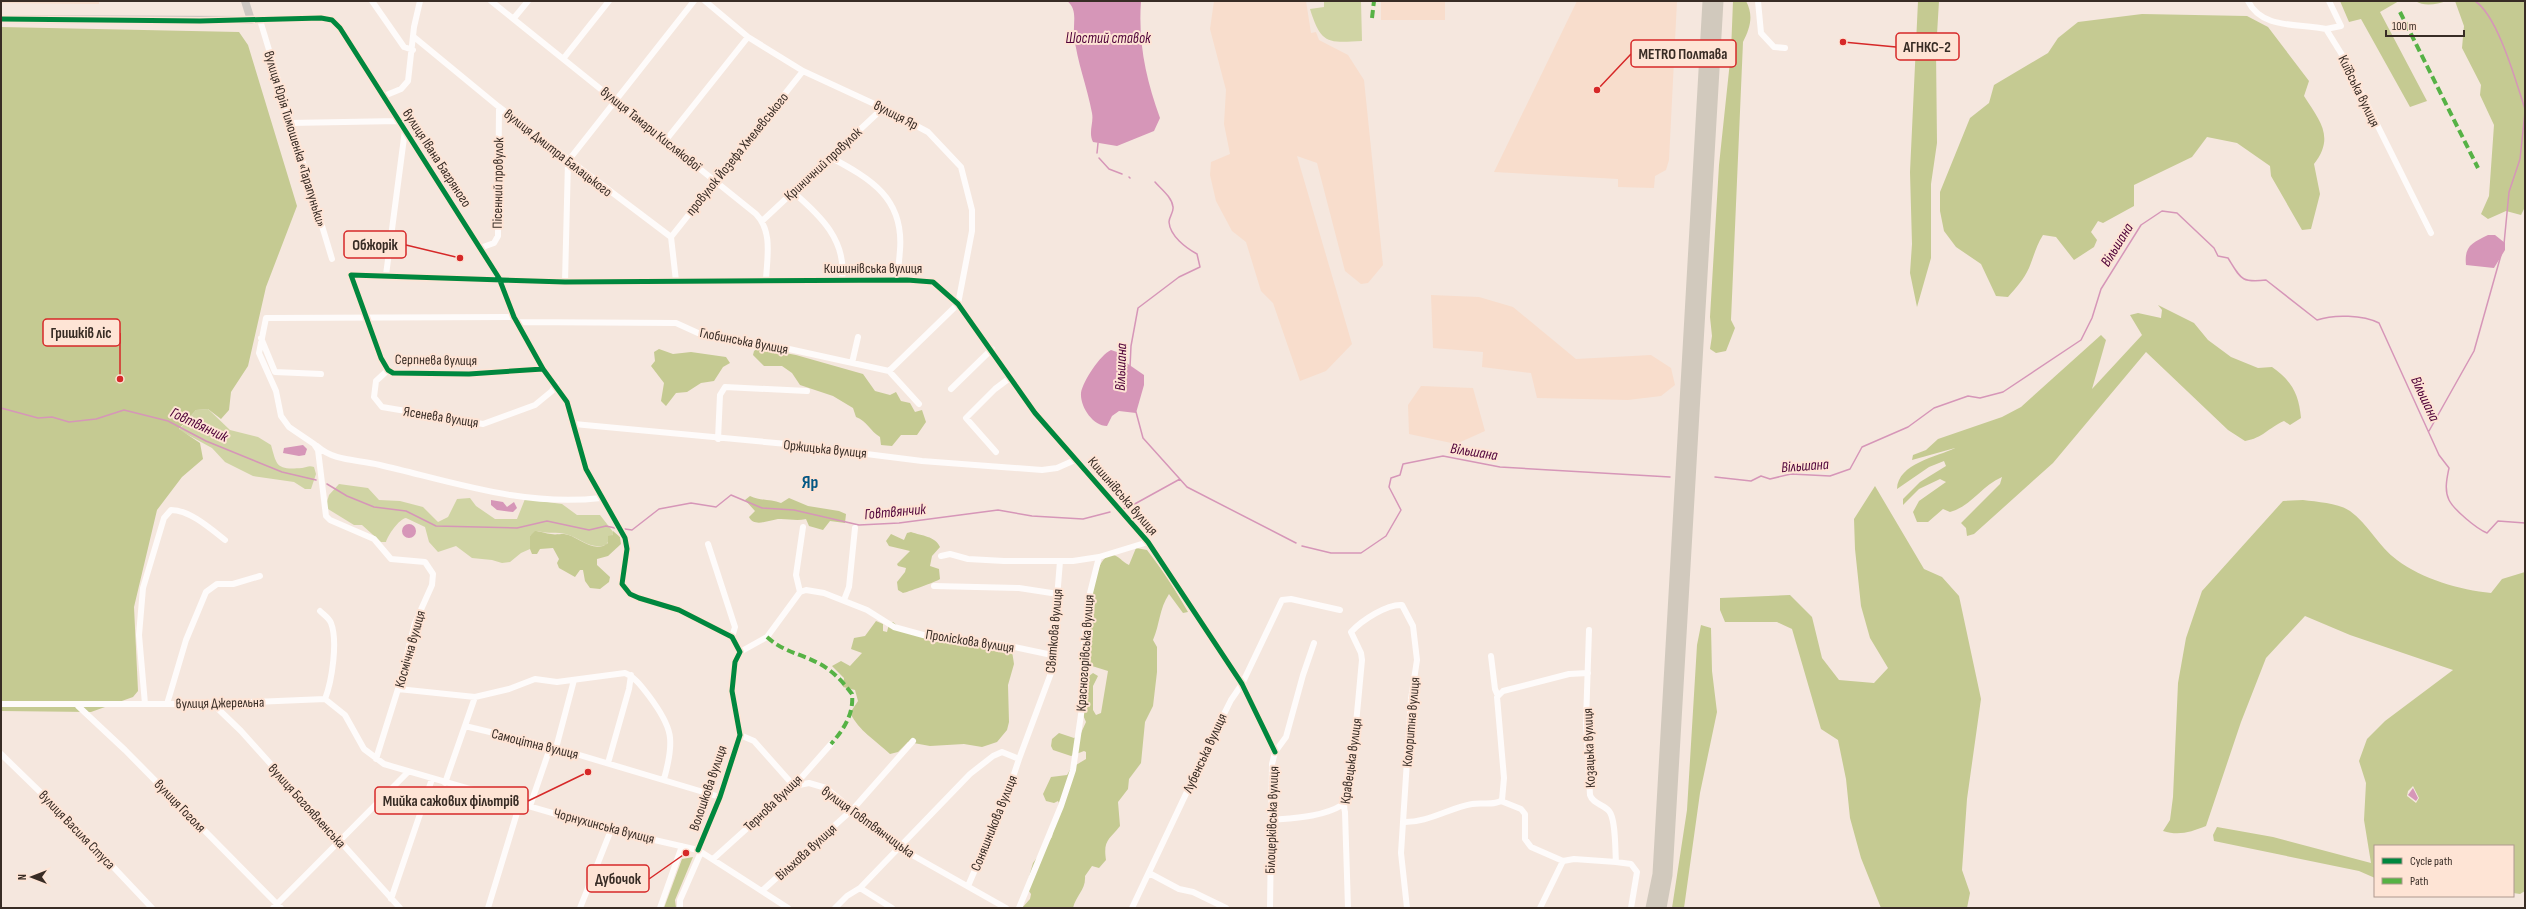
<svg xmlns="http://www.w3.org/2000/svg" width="2526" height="909" font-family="'Sofia Sans Condensed',sans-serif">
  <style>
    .built { fill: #f8ddcc }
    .green { fill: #d0d4a4 }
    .forest { fill: #c5ca92; fill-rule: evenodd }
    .water { fill: #d696b8 }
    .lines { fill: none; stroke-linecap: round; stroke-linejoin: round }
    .stream { stroke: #d696b8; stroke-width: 1.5 }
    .street { stroke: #fefbfa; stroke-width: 6 }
    .secondary { stroke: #cec8c3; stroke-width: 8 }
    .highway { stroke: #d1c9bd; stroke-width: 11 }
    .quiet { stroke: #56b245; stroke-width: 4; stroke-dasharray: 8 4; stroke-linecap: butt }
    .cycleway-casing { stroke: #fee4d5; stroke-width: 8 }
    .cycleway { stroke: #00873e; stroke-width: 5 }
    .labels { text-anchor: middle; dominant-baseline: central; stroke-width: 4; stroke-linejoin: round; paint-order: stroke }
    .street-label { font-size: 14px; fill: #382c25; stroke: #fee4d5 }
    .water-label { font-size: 15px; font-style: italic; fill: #4e0038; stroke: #fee4d5 }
    .district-label { font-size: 18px; font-weight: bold; fill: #055783; stroke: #fee4d5 }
    .leader { fill: none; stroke: #d62828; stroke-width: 1.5 }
    .callout-dot { fill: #d62828; stroke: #fee4d5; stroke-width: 1.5 }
    .callout { fill: #fee4d5; stroke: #d62828; stroke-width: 1.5 }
    .callout-label { font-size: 15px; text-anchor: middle; font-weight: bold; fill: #382c25 }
  </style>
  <rect width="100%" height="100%" fill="#f5e7de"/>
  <path class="built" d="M1,1H99V4L1,3Z
    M1214,1H1306L1311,33L1316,32L1319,40L1348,55L1364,80L1383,265L1368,283L1361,284L1345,271L1317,163L1297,156L1352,344L1326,371L1300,381L1273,303L1261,291L1246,242L1232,231L1216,201L1210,175L1211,162L1230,154L1224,124L1226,90L1210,29Z
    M1381,1H1445V20H1381Z
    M1577,1H1677L1669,160L1666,170L1655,176L1654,188L1618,187V179L1494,172Z
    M1431,295L1479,297L1513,307L1576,359L1651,355L1671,368L1675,385L1661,396L1628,400L1537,398L1531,373L1482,367L1483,352L1433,348Z
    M1421,386L1473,388L1485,431L1456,444L1409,434L1408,405Z"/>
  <path class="green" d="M1324,1H1361L1362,41C1327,43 1321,44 1310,9L1324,7Z
    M208,409L230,430L258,437L271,445C277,466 276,470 302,468C307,467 309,465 314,467L316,474L311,489H305L294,482L253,476L225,462L212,448L179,430L196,410Z
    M339,484L368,488L379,500L400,501L423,507L438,522L448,517L457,499L470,498L476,506L495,519H517L525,499L562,504L577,515H600L614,533L606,545C590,550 580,538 566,534C557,532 549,534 538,531L530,536V549L521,553L510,562L502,563L492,560L472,558L456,546L438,552L429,542L425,527L406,518C399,519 388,535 386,542H381L362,525H354L328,509L326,505L329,495Z"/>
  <path class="forest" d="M1733,1H1746C1754,16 1750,28 1743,42L1731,320L1735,328L1726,351L1716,353L1710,349L1712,336L1710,317L1719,165L1731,52Z
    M1918,1H1939L1936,51L1937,143L1931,184V258L1917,307L1910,273L1912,244L1910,172Z
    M2340,1H2399L2380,12L2427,101L2410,107L2361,19L2349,22Z
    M2415,1H2447C2437,4 2425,7 2415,1Z
    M2455,1H2525V207L2521,215L2506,211L2488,219L2481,214L2489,196L2494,125L2480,95L2481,85L2462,48L2464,26Z
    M2142,14L2247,16L2268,27L2309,81L2304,96C2320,121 2335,137 2314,164L2320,194L2311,229L2302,230L2271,176L2270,166L2237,143L2207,137L2192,157L2134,185V206L2103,223L2098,221L2091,232L2097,240L2094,247L2074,260L2056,237L2043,235C2036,246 2034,256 2029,268C2024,279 2016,288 2008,297L1996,296L1981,264L1956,247L1944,231L1940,211V192L1970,118L1989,103L1994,85L2048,53L2058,38L2078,22Z
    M1,27L239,32L248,45L297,206L266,287L248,366L231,392L229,410L221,419L208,409L196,410L179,429L200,443L203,459L182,477L157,510L134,607L138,691L133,697L91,712L1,711Z
    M2158,305L2194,323L2208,340L2231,357L2258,368L2272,367C2292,381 2299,394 2301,418L2290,425L2284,421C2268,428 2263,438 2245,441L2228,430L2146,352L2053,463L1974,534L1967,536L1966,528L1961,523L2000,484L2002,477C1981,486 1972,506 1950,512L1943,509L1928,522H1917L1913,512L1919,501L1946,482L1940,479L1919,489L1903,505V499L1920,482L1946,466L1944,461L1929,467L1897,489C1898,463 1937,457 1955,448L1912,460L1913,455L1926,450L1938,439L2002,417L2021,407L2101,335L2106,340L2092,389L2142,335L2130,315L2138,313L2161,318L2162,310Z
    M758,348L796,355L863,374L875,391L890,395L896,392L901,401L910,403L915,412L922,410L926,422L917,435H901L892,446L881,445L880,437C870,431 867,421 856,417L853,408L833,396L800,385L792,373L782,366H764L753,355L754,351Z
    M659,349L673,354L691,352L726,357L730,363L723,367L714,381L701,383L687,392L676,393L666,406L661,401L664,383L651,366L655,361L654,352Z
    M1875,486L1924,569L1942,577L1959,596L1981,699L1967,799L1962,870L1970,893L1967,908H1881L1861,858L1850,818L1846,779L1838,740L1821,729L1792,629L1777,622H1725L1720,610V598L1790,595L1812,617L1822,658L1839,680L1874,683L1888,668L1870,638L1861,606L1855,549L1854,519Z
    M750,496C761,501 771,499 781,503L789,498L808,506L839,511L846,514L845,523L830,521L823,530L809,526L806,519C797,521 790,519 781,519C772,518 755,529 749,517L755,511L745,500Z
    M2303,500C2318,502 2338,503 2350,511C2368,524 2379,547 2397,560C2422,579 2460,590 2491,593L2502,579L2525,572V891L2520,894L2513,893V846H2375V878L2359,871L2214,841L2213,835L2217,827L2273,837L2371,863L2364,820L2366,783L2359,761L2367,739L2385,721L2453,670L2350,635L2305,616L2266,658L2241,722L2206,826C2191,832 2179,836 2163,831L2170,820L2173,797L2178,683L2186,638L2202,591L2283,501ZM2413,786L2419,798L2416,803L2407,796L2408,791Z
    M535,531C541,531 546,534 551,534C555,535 559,534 564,534C577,535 594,555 608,543V536L613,535V531L620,537L621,544L608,556L597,559V565L610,577L609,582L600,589L590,588L585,581L583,570H580L575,577L559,568L557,563L559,559L553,548L540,549L537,554H532L530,549V536Z
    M911,532C922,536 935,536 940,547L932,556L930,566L939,569L940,579C938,581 905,593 903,593L898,590L897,582L905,572L906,568L898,566L897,564L910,551L889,546L886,541L891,534L904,540L907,533Z
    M1136,548L1147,550L1168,578L1188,612L1183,613L1169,594C1159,609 1160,624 1153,640L1157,647V672L1153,706L1145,722L1141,763L1129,779L1128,789L1118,802L1120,826C1109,840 1103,840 1106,860L1099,868L1092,866L1085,876C1086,890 1076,895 1073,908H1022L1030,899L1031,894L1026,887L1033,863L1052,837L1059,803L1058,801L1054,803L1046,801L1043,794L1051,777L1067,775L1071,768L1086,759V752L1084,751L1071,756L1053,750L1051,746L1052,739L1059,733L1074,738L1081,733L1086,722L1083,715L1089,676L1093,673L1098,676L1093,686V710L1096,715L1101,713L1108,671L1092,666L1086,660H1079L1078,657C1079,652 1084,649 1086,645C1092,628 1089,559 1111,555C1118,554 1122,562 1129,565Z
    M876,621L883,624V631L887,632L889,624L893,622L901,629L945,643L966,642L1012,651L1014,664L1008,685L1009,722L1007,730L997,742L982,747L964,744L930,746L908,742L898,752L890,754C875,740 859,731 850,713L858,701L855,690L843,687L844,678L832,666L841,661L850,666L862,653L851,649L854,638L865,636Z
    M1701,625L1711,628L1712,671L1717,712L1700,793L1684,908H1672L1687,810L1697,645Z
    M693,857L675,900L676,908H664L682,859Z"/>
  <path class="water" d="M1067,1H1141C1138,43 1146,79 1160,118L1154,131L1117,146L1093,142C1088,132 1094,123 1092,113C1087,86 1077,62 1074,35C1073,23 1078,9 1067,1Z
    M2488,235H2495L2505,243V250L2494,268L2466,265C2464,246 2472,243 2488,235Z
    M1111,350L1120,353L1128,364L1144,375V385L1136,413L1119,411L1112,416L1107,426C1093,426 1080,407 1081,393C1083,381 1100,355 1111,350Z
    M303,445L307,449L305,455L299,456L283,453L284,448Z
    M491,500L503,502L507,507L514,502L517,508L513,512L497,510L491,505Z
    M402 531a7 7 0 1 1 14 0a7 7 0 1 1-14 0Z
    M2413,788L2418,798L2416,801L2408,795Z"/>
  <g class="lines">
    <path class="stream" d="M2475,1C2498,16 2516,82 2525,109
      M1097,153L1098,143
      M1099,158L1109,169L1122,174
      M1129,177L1130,178
      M2504,244L2509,192L2520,159L2525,112
      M1130,367L1131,346L1138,308L1179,277L1200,267L1197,254C1186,248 1170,236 1169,222C1169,217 1174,212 1173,207C1172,197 1161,189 1155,182
      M1,408L38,418L52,417L69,422L96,419L124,410L168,421L206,441L282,472L316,480
      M1136,412L1143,438L1187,487L1296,543
      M2429,431L2474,351L2501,255
      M1715,477L1751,481L1761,476L1770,479L1791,474L1830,476L1850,469L1862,447L1908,427L1934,408L1968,396L1980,398L2003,392L2081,340L2092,318L2101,289L2141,225L2162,211L2177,213L2214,248L2218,256L2228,258C2241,279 2241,283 2266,280L2317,320C2334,314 2363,315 2379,323L2439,455L2449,468C2447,478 2444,490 2449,500C2454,510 2477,529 2487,533L2498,521L2525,523
      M327,484L347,496L374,507L406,511L436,526L517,528L547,521L589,530L606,526L615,528
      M1122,509L1131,506L1180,479
      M625,529L632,530L659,509L691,503L716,507L731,495L762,508L794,510L859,525L899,523L998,510L1032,516L1083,519L1110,512
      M1302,546L1331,553H1361L1386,536L1401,510L1389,487L1391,478L1400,475L1403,464L1443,456L1500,467L1670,477"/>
    <path class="street" d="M372,1L404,47L413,50
      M491,1L756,214C773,232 767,257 766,280
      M705,1L748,37L803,71L883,108L928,132L961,167L972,210V231L958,304L889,371
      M1758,1L1761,33L1774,47L1785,48
      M2248,1C2262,30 2299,23 2326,29L2344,58L2431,233
      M514,18L528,1
      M251,20L327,18L332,20L340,28L499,278L514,317L543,369L567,402L586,469L625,538L627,549L622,584L630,594L639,598L679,610L732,637L740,652L735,662L732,691L740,735L720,797L698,850
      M260,20L332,259
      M2326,29L2341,26L2329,1
      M414,37L499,107L671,237L676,281
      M563,59L609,1
      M384,96L401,89L408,81L414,27L420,1
      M290,123L398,121
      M666,140L748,37
      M830,157C871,179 904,198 900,250C899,261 899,270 895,280
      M793,192C821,216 847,241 842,280
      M762,221L883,108
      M671,237L803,71
      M480,248L494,243L498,236L499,107
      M386,275L405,130
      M565,282L568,161L694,1
      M517,322L676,323L698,333L789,349L889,371L919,404
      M261,338L275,372L321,374
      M852,363L858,337
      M543,369L469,374L393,373L388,370L381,358L351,275L565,282L907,280L933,282L958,304L1035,413L1148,542L1242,684L1275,752
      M388,370L376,381L374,397L382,407L483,424L535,405L552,391L556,384
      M951,389L992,349
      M574,424L787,444L922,461L1042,470L1057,468L1075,460
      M718,439L720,395L725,387L807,391
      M317,446C335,462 357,459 380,465C453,482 524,507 601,498
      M996,452L966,418L995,389L1011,377
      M708,544L735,627L732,637
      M941,556L950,554L968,559L1004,561H1073L1099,557L1148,542
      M934,586L1019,588L1058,594
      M800,592L806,590L824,593L867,610L894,627L934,638L1000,644L1052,655
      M844,600L849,587L855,528
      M320,611C324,615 329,618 331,623C338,641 332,681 325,699
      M1589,630L1586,722L1590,795C1593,804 1603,804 1609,811C1616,819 1615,850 1616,862L1631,864L1637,872L1631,908
      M740,652L767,637L800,592L796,575L803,527
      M1491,656L1495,689L1498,696
      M398,689L475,697L509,689L535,679L557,682L625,673C635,677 642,687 649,696C673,728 675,740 664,779
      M1,704H203L325,699L345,715L364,749L384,764L611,830L698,850L788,908
      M145,704L139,635L143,588L164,518L171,510C190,510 211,529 225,540
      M167,704L186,640L206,592L217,584H233L260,576
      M213,704L241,731L400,908
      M78,706L125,750L281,908
      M465,726L556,748L720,797
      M740,735L754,741L794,786L809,783L826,788L898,847L1006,908
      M556,748L574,680
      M1,754L69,820L152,908
      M376,759L398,689L415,623L432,585L433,574L425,562L391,559L374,539L330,520L326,516L318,450L314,444L289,427L281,416L276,391L259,353L266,318L514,317
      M608,763L629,689L631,675
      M445,783L475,697
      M1501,801L1521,809L1525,814V839L1531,847L1563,861L1574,859L1616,862
      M530,806L550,748
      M1271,820C1293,818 1323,817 1342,805
      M1403,822C1427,823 1449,808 1472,804C1481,802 1495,806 1502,800L1504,778L1497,697L1503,691L1569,674L1588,673
      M713,859L794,786L831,744
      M1149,873L1179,889L1193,892L1226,908
      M968,886L1006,798L1019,759
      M860,888L892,908
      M763,890L853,809L913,741
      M391,899L432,779
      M273,908L408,772
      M488,908L520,803
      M580,908L611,830
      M660,908L682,846
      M680,908V900L701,852
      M835,908L847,896L860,888L970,774L993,756L1002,752L1019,759L1051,673L1060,561
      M1019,908L1061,806L1073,770L1085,687L1084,642L1088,601L1099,557
      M1132,908L1219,724L1231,700L1242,684L1282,600L1291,599L1340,610
      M1270,908L1272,764L1275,752L1286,737L1303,675L1314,643
      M1348,908L1345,812C1342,803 1347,793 1349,783C1355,742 1358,701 1362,660L1361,653L1351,632C1362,620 1387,604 1402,605L1413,626L1417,660L1411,699L1401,853L1407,908
      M1540,908L1563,861"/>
    <path class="secondary" d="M1,19L251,20L245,1"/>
    <path class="highway" d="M1651,908L1658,874L1708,1
      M1661,908L1667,875L1718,1"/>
    <path class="quiet" d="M2400,12L2478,168
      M1372,18L1374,1
      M767,637C785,653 800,653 820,664C833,671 843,682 852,694C854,714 844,729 831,744"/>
    <g class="cycleway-casing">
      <path id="cycleway" d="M1,19L200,21L321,18L332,20L340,28L499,278L514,317L543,369L567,402L586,469L625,538L627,549L622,584L630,594L639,598L679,610L732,637L740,652L735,662L732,691L740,735L720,797L698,850
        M543,369L469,374L393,373L388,370L381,358L351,275L565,282L907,280L933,282L958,304L1035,413L1148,542L1242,684L1275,752"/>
    </g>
    <use href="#cycleway" class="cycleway"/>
  </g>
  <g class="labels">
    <g class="street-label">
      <text transform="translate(2359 91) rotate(64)">Київська вулиця</text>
      <text transform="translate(896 115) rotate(27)">вулиця Яр</text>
      <text transform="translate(651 129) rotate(39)">вулиця Тамари Кислякової</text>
      <text transform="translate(295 139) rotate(73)">вулиця Юрія Тимошенка «Тарапуньки»</text>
      <text transform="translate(558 153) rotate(38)">вулиця Дмитра Балацького</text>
      <text transform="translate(737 154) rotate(-51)">провулок Йозефа Хмелевського</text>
      <text transform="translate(437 158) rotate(57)">вулиця Івана Багряного</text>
      <text transform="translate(823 164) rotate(-43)">Криничний провулок</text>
      <text transform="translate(498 183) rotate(-89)">Пісенний провулок</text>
      <text x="873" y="268">Кишинівська вулиця</text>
      <text transform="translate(744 341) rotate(11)">Глобинська вулиця</text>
      <text transform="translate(436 360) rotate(1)">Серпнева вулиця</text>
      <text transform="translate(441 417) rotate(9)">Ясенева вулиця</text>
      <text transform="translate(825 449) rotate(6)">Оржицька вулиця</text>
      <text transform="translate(1123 496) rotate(49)">Кишинівська вулиця</text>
      <text transform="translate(1054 631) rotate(-85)">Святкова вулиця</text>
      <text transform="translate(970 641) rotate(9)">Проліскова вулиця</text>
      <text transform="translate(410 649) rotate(-74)">Космічна вулиця</text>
      <text transform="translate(1085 653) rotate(-86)">Красногорівська вулиця</text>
      <text transform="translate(220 703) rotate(-1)">вулиця Джерельна</text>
      <text transform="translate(1411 722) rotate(-85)">Колоритна вулиця</text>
      <text transform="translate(535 744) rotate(14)">Самоцітна вулиця</text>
      <text transform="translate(1589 748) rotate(-92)">Козацька вулиця</text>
      <text transform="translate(1205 753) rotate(-65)">Лубенська вулиця</text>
      <text transform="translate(1351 761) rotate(-82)">Кравецька вулиця</text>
      <text transform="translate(708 788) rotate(-71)">Волошкова вулиця</text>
      <text transform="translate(773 803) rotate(-44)">Тернова вулиця</text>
      <text transform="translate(180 806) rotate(46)">вулиця Гоголя</text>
      <text transform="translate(307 806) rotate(48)">вулиця Богоявленська</text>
      <text transform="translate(1272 820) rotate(-88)">Білоцерківська вулиця</text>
      <text transform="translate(868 822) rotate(36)">вулиця Говтвянчицька</text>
      <text transform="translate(994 823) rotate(-68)">Соняшникова вулиця</text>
      <text transform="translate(604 826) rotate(15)">Чорнухинська вулиця</text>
      <text transform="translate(77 830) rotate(46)">вулиця Василя Стуса</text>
      <text transform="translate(806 852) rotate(-42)">Вільхова вулиця</text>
    </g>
    <g class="water-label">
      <text x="1108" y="38">Шостий ставок</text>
      <text transform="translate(2117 245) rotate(-58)">Вільшана</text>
      <text transform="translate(1121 367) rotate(-88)">Вільшана</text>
      <text transform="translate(2425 399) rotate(65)">Вільшана</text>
      <text transform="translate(199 425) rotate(25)">Говтвянчик</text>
      <text transform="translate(1474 452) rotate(9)">Вільшана</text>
      <text transform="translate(1805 466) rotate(-4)">Вільшана</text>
      <text transform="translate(895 512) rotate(-5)">Говтвянчик</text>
    </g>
    <g class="district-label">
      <text x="810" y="482">Яр</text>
    </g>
  </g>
  <path class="leader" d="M1843 42L1896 47M1597 90L1631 54M460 258L406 245M120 379L120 333M588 772L528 801M686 853L649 879"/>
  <g class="callout-dot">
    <circle cx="1843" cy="42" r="4"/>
    <circle cx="1597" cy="90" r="4"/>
    <circle cx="460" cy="258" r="4"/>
    <circle cx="120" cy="379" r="4"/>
    <circle cx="588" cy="772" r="4"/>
    <circle cx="686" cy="853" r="4"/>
  </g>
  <g class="callout">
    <rect x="1896" y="33" width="63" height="27" rx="4"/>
    <rect x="1631" y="40" width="105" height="27" rx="4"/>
    <rect x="344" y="231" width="62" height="27" rx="4"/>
    <rect x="43" y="319" width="77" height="27" rx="4"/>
    <rect x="375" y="787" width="153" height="27" rx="4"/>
    <rect x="587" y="865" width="62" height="27" rx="4"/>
  </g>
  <g class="callout-label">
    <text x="1927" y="52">АГНКС-2</text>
    <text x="1683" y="59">METRO Полтава</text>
    <text x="375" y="250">Обжорік</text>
    <text x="81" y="338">Гришків ліс</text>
    <text x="451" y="806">Мийка сажових фільтрів</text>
    <text x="618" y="884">Дубочок</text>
  </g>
  <rect width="2526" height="909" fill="none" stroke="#382c25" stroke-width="4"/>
  <rect x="2374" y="845" width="140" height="52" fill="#fee4d5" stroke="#af9a8f"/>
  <rect x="2382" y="858" width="20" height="6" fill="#00873e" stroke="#af9a8f"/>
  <text x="2410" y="865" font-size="12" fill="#382c25">Cycle path</text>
  <rect x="2382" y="878" width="20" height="6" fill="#56b245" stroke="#af9a8f"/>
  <text x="2410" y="885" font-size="12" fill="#382c25">Path</text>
  <g transform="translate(32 877) rotate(270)" stroke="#fee4d5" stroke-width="3" paint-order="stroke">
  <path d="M0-3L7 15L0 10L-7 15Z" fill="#382c25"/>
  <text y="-6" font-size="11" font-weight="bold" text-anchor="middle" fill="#382c25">N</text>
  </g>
  <path d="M2386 30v6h78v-6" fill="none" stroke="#382c25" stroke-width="2"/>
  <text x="2392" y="30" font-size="12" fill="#382c25" stroke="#fee4d5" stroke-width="3" paint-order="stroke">100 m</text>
</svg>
